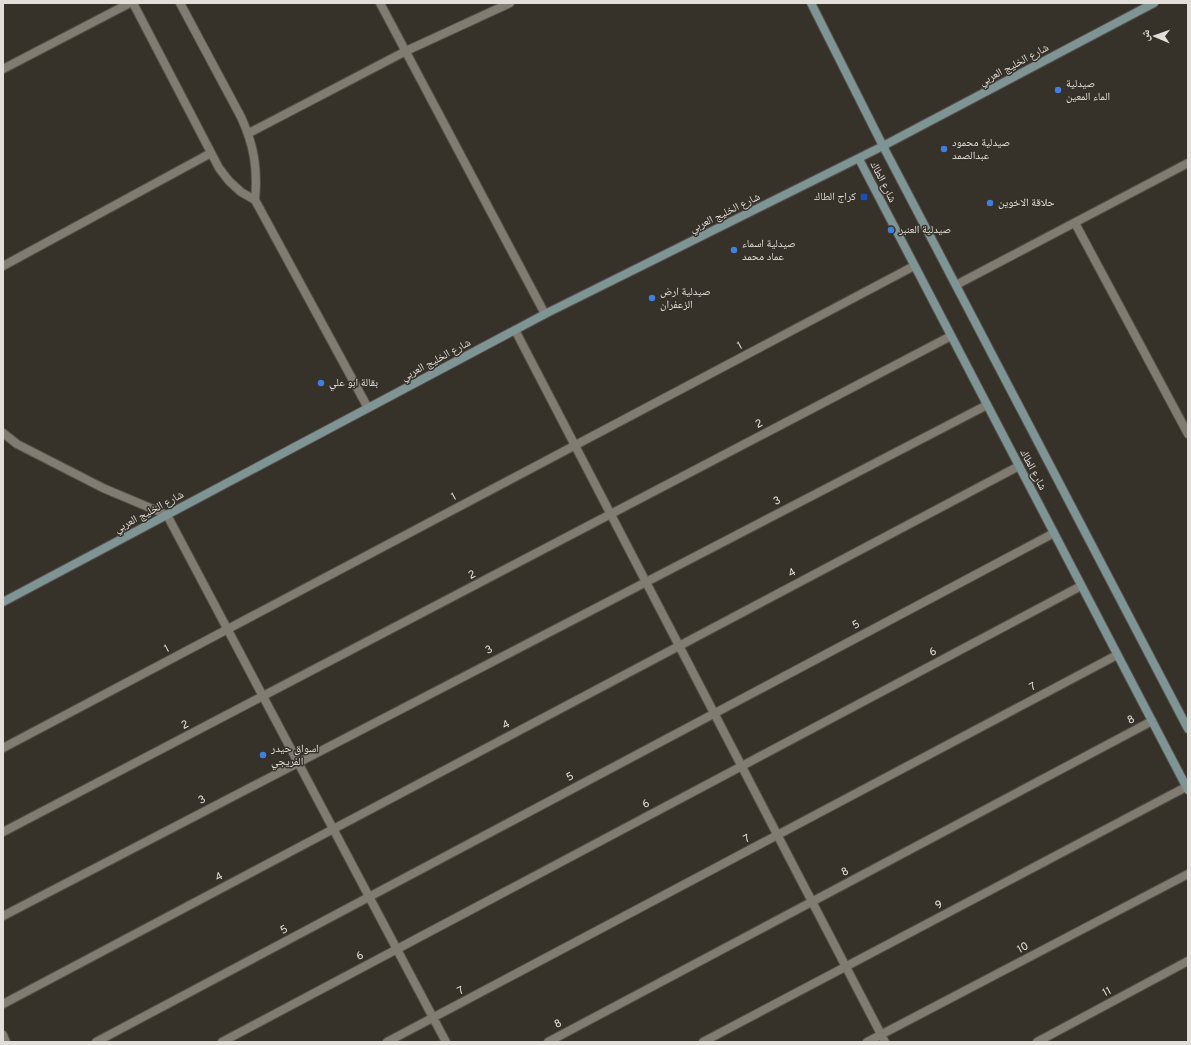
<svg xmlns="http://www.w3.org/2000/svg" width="1191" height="1045" font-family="Overpass,'Noto Naskh Arabic',sans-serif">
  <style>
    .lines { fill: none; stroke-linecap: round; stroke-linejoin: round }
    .minor-casing { stroke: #545049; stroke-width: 10 }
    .secondary-casing { stroke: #545049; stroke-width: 10 }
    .minor { stroke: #817c72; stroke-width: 8 }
    .secondary { stroke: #7e9495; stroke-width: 8 }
    .shop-dot { fill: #3f7fe0; stroke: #363129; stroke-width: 1.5 }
    .transit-dot { fill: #1a4fb4; stroke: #363129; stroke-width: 1.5 }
    .labels { text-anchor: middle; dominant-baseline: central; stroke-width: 3; stroke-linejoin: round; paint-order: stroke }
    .street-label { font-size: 11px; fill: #e2dfda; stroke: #363129 }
    .poi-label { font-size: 11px; fill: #e2dfda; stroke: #363129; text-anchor: start }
  </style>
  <rect width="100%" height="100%" fill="#363129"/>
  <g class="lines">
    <g class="minor-casing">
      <path id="minor" d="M133,3L219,168L229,181L241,192L255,200L368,408
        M180,3L241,117C254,145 258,169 255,200
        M380,3L545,314
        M3,69L130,3
        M249,133L406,51L510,3
        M1075,223L1188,434
        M3,266L211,153
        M956,285L1188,163
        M515,330L885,1042
        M3,433L17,444L103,488L167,515L446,1042
        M3,748L914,266
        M3,832L951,336
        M3,916L987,405
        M3,1004L1019,466
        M3,1035L6,1042
        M96,1042L1054,533
        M222,1042L1081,586
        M387,1042L1117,655
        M548,1042L1152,721
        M703,1042L1186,787
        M867,1042L1188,874
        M1037,1042L1188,961"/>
    </g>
    <g class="secondary-casing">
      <path id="secondary" d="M811,3L883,146L1188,729
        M859,159L1188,790
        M3,602L545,314L883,146L1154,3"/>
    </g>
    <use href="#minor" class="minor"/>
    <use href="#secondary" class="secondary"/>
  </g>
  <g class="shop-dot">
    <circle cx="1058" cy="90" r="4"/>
    <circle cx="944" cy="149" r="4"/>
    <circle cx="990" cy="203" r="4"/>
    <circle cx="891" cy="230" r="4"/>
    <circle cx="734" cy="250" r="4"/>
    <circle cx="652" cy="298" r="4"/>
    <circle cx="321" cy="383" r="4"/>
    <circle cx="263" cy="755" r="4"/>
  </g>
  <rect class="transit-dot" x="860" y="193" width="8" height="8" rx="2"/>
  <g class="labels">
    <g class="street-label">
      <text transform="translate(1014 65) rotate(-28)">شارع الخليج العربي</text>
      <text transform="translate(883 182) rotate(63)">شارع الطاك</text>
      <text transform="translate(725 213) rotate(-26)">شارع الخليج العربي</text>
      <text transform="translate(740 346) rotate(-28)">1</text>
      <text transform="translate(436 360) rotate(-28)">شارع الخليج العربي</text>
      <text transform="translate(759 424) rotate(-28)">2</text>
      <text transform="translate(1033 470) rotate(62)">شارع الطاك</text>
      <text transform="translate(454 497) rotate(-28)">1</text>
      <text transform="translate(777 501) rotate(-27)">3</text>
      <text transform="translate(149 512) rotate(-28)">شارع الخليج العربي</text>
      <text transform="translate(792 573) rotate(-28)">4</text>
      <text transform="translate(472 575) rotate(-28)">2</text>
      <text transform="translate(856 625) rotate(-28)">5</text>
      <text transform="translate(167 649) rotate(-28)">1</text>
      <text transform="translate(489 650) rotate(-28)">3</text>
      <text transform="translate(933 652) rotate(-28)">6</text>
      <text transform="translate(1033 687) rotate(-28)">7</text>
      <text transform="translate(1131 720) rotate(-28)">8</text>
      <text transform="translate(185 725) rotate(-28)">2</text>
      <text transform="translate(506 725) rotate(-28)">4</text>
      <text transform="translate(570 777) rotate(-28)">5</text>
      <text transform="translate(202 800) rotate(-28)">3</text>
      <text transform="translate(646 804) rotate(-28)">6</text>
      <text transform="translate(747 839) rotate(-28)">7</text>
      <text transform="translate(845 872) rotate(-28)">8</text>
      <text transform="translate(219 877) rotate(-28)">4</text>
      <text transform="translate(939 905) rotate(-28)">9</text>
      <text transform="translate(284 930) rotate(-28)">5</text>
      <text transform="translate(1023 948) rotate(-28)">10</text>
      <text transform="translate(360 956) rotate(-28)">6</text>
      <text transform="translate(461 991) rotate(-28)">7</text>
      <text transform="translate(1107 992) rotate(-28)">11</text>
      <text transform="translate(558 1024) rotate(-28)">8</text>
    </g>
    <g class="poi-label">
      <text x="1066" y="84">صيدلية<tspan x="1066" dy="13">الماء المعين</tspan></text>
      <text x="952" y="143">صيدلية محمود<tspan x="952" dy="13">عبدالصمد</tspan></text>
      <text x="856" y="197" text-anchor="end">كراج الطاك</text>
      <text x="998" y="203">حلاقة الاخوين</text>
      <text x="899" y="230">صيدلية العنبر</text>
      <text x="742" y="244">صيدلية اسماء<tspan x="742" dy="13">عماد محمد</tspan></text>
      <text x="660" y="292">صيدلية ارض<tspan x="660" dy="13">الزعفران</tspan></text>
      <text x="329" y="383">بقالة ابو علي</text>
      <text x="271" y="749">اسواق حيدر<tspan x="271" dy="13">الفريجي</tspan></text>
    </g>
  </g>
  <rect width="1191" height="1045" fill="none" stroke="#e2dfda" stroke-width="8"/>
  <g transform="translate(1155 36) rotate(272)" stroke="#363129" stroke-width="3" paint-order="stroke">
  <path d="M0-3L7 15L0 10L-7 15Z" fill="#e2dfda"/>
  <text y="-6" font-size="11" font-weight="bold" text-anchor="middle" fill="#e2dfda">ش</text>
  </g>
</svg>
